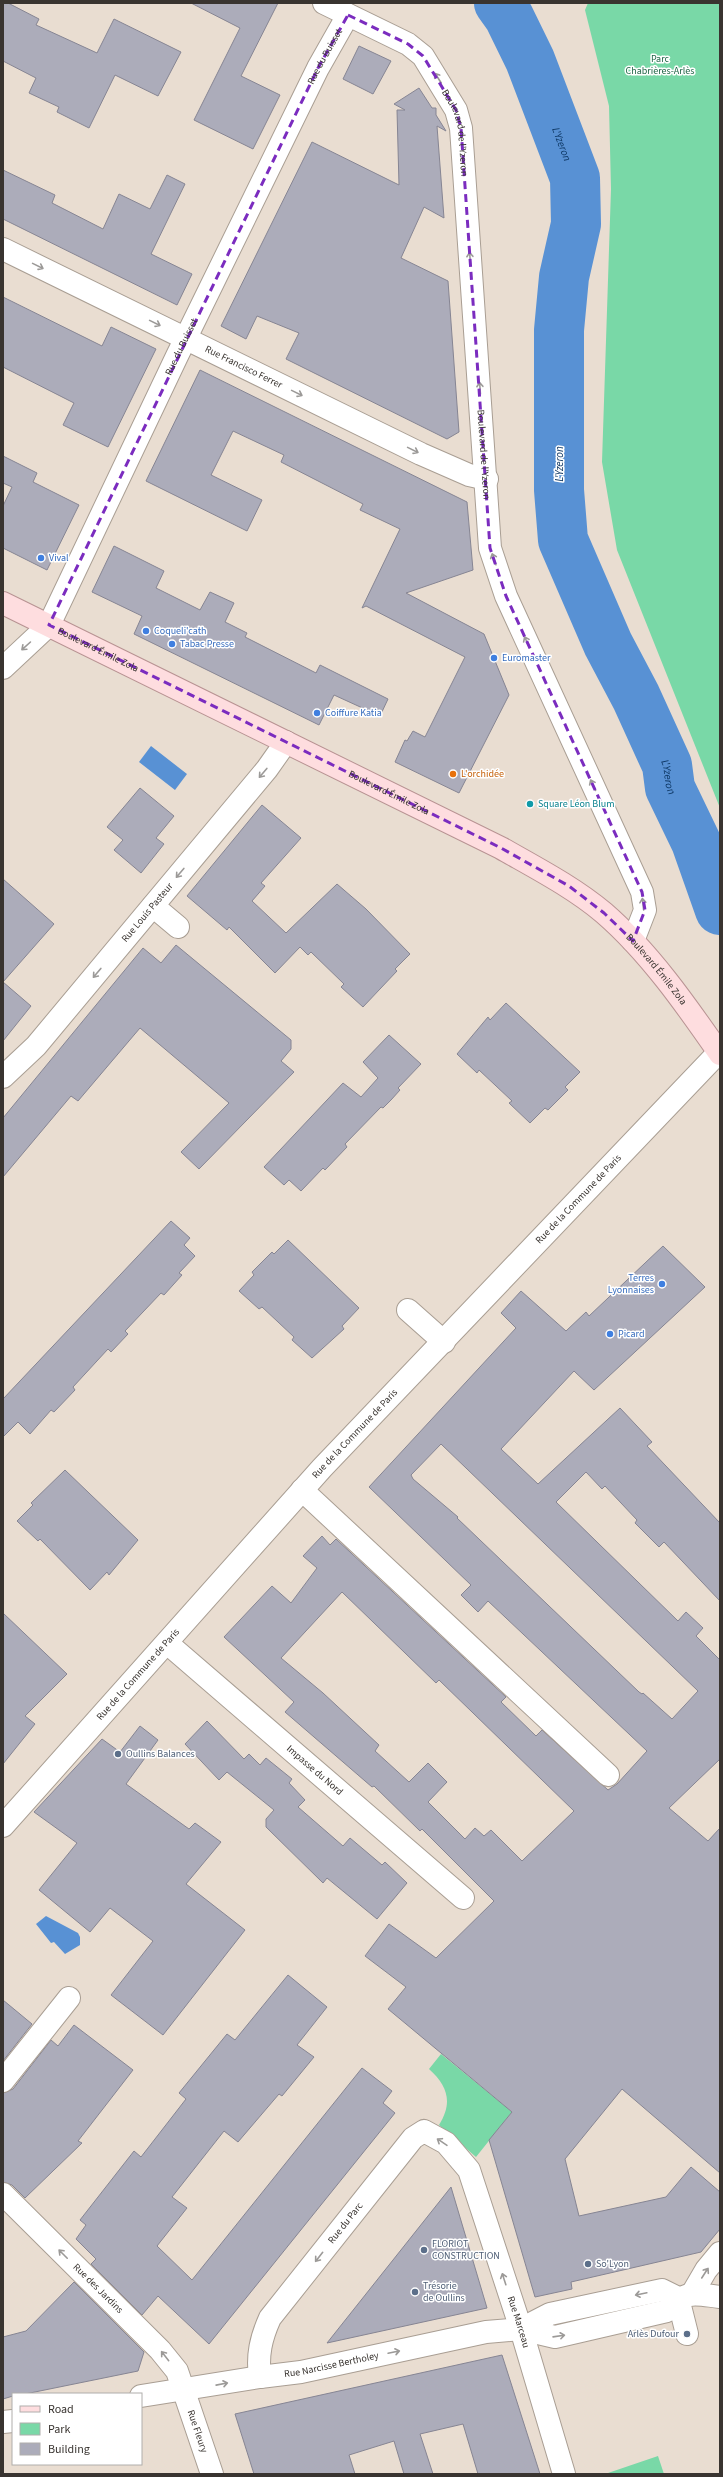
<svg xmlns="http://www.w3.org/2000/svg" width="723" height="2477" font-family="'Source Sans 3',sans-serif">
  <style>
    .green { fill: #79d8a7 }
    .water { fill: #5891d4 }
    .lines { fill: none; stroke-linecap: round; stroke-linejoin: round }
    .river { stroke: #5891d4; stroke-width: 50 }
    .building { fill: #acacba; stroke: #868593; fill-rule: evenodd }
    .minor-casing { stroke: #a99e93; stroke-width: 24 }
    .major-casing { stroke: #b89393; stroke-width: 24 }
    .minor { stroke: #fff; stroke-width: 22 }
    .major { stroke: #fedddf; stroke-width: 22 }
    .oneway { stroke: #9c9a98 }
    .marked { fill: none; stroke: #7b2cbf; stroke-width: 3; stroke-dasharray: 8 5; stroke-linejoin: round }
    .shop-dot { fill: #3f7fe0; stroke: #fff; stroke-width: 1.5 }
    .food-dot { fill: #e8710a; stroke: #fff; stroke-width: 1.5 }
    .culture-dot { fill: #0f9aa8; stroke: #fff; stroke-width: 1.5 }
    .service-dot { fill: #5c6f8a; stroke: #fff; stroke-width: 1.5 }
    .labels { text-anchor: middle; dominant-baseline: central; stroke-width: 3; stroke-linejoin: round; paint-order: stroke }
    .street-label { font-size: 10px; fill: #393430; stroke: #fff }
    .park-label { font-size: 10px; fill: #1e6545; stroke: #fff }
    .shop-label { font-size: 10px; fill: #366cbe; stroke: #fff; text-anchor: start }
    .food-label { font-size: 10px; fill: #c56008; stroke: #fff; text-anchor: start }
    .culture-label { font-size: 10px; fill: #0d838f; stroke: #fff; text-anchor: start }
    .service-label { font-size: 10px; fill: #4e5e75; stroke: #fff; text-anchor: start }
    .water-label { font-size: 11px; font-style: italic; fill: #0a335f; stroke: #fff }
  </style>
  <rect width="100%" height="100%" fill="#e9ddd1"/>
  <path class="green" d="M588,3H720V808L617,550L602,462L611,189L609,106L585,10Z
    M441,2054L512,2112L476,2157L439,2125C453,2103 448,2086 429,2069Z
    M658,2456L664,2474H608V2473Z"/>
  <path class="water" d="M151,746L187,774L175,790L139,762Z
    M46,1916L78,1933L80,1937V1945L65,1954L54,1942L51,1943L36,1924Z"/>
  <g class="lines">
    <path class="river" id="s1" d="M499,3L509,17L530,60L575,178L576,224L564,277L559,330V490L563,540L608,644L636,697L667,765L670,788L696,842L720,910"/>
  </g>
  <path class="building" d="M3,3H8L39,19L36,25L97,53L114,19L181,52L158,96L115,75L89,128L57,112L59,107L29,93L36,78L3,61Z
    M191,3H278L241,76L280,95L253,149L194,120L240,28Z
    M359,46L391,61L373,94L343,79Z
    M419,88L432,108H436V115L446,131L437,126L444,218L424,207L401,258L448,281L459,432L447,439L286,359L299,333L257,316L246,339L221,326L312,142L399,185L397,110H405L394,104Z
    M3,170L55,195L52,203L103,229L119,194L150,209L167,175L185,184L151,254L192,274L177,305L3,219Z
    M3,297L102,346L111,327L156,349L108,447L63,425L74,403L3,367Z
    M200,370L467,502L473,570L406,593L484,634L509,695L459,793L395,762L405,740L407,741L413,731L425,737L465,657L366,606L362,608L400,529L360,510L363,504L281,462L284,455L233,431L211,475L262,500L247,531L146,481Z
    M3,456L37,473L33,482L79,505L47,570L3,548V506L12,487L3,483Z
    M114,546L164,571L156,588L200,610L210,592L234,603L225,622L247,633L245,637L316,673L320,665L388,699L380,716L334,695L319,725L134,634L142,616L92,592Z
    M140,788L174,816L156,838L164,844L141,873L114,850L123,840L107,827Z
    M262,805L301,838L261,883L265,886L252,901L286,933L337,884L366,909L410,954L395,969L397,971L363,1007L341,987L344,984L311,952L308,955L300,947L275,973L229,927L227,930L187,896Z
    M3,879L54,924L3,982Z
    M176,945L291,1040V1049L281,1061L294,1072L199,1169L181,1152L229,1103L140,1028L78,1101L71,1096L3,1177V1118L143,948L161,963Z
    M3,982L31,1006L3,1041Z
    M506,1003L580,1072L565,1087L568,1090L548,1110L545,1108L530,1123L509,1103L512,1101L479,1070L477,1073L457,1054L488,1017L490,1020Z
    M389,1035L421,1064L398,1088L400,1090L391,1100L383,1108L381,1107L345,1144L347,1147L325,1170L323,1168L301,1191L289,1180L284,1185L264,1167L343,1083L361,1097L378,1078L363,1062Z
    M171,1221L190,1238L184,1245L195,1256L179,1273L182,1275L164,1295L161,1293L125,1331L128,1334L111,1352L108,1349L73,1387L75,1390L54,1412L51,1410L30,1434L18,1422L3,1437V1399Z
    M288,1240L359,1308L342,1326L344,1329L312,1358L292,1340L294,1337L262,1307L259,1309L239,1291L254,1275L252,1272L272,1252L274,1254Z
    M663,1246L705,1287L594,1390L574,1371L501,1449L538,1484L620,1408L652,1442L647,1446L720,1523V1601L664,1542L659,1547L635,1523L637,1520L605,1486L602,1489L586,1472L556,1502L678,1621L686,1612L703,1628L696,1636L720,1660V1759L669,1808L708,1841L720,1828V2173L622,2089L565,2159L579,2216L666,2197L691,2167L720,2192V2229L701,2252L571,2282L572,2289L535,2297L489,2140L512,2112L388,2009L406,1987L365,1956L389,1924L436,1958L494,1901L422,1829L420,1831L374,1786L372,1787L285,1712L294,1702L224,1637L272,1586L291,1603L317,1568L303,1556L322,1536L330,1545L336,1539L506,1697L501,1702L536,1736L542,1730L608,1790L617,1784L647,1751L488,1601L478,1612L461,1595L471,1585L369,1487L516,1328L501,1313L521,1291L566,1331L586,1312L589,1316ZM441,1444L698,1691L672,1719L643,1693L642,1694L639,1692L457,1518L458,1517L413,1479L411,1475ZM342,1592L436,1683L439,1680L574,1811L522,1861L491,1830L484,1836L475,1828L465,1839L428,1802L447,1782L428,1763L409,1782L375,1751L379,1745L323,1693L281,1658Z
    M65,1470L138,1540L109,1575L107,1572L90,1590L40,1539L38,1541L17,1521L33,1505L31,1503Z
    M3,1613L67,1674L25,1716L35,1724L3,1764Z
    M207,1721L244,1759L249,1754L260,1765L266,1758L292,1779L289,1783L305,1800L298,1807L343,1846L350,1838L382,1865L385,1862L407,1883L377,1919L327,1878L323,1883L266,1827V1819L274,1810L227,1772L219,1780L185,1744Z
    M140,1726L158,1740L126,1784L189,1829L195,1823L221,1842L186,1884L245,1930L163,2035L111,1995L153,1941L110,1908L90,1932L39,1890L77,1843L34,1812L102,1739L120,1752Z
    M288,1975L327,2007L297,2045L314,2057L282,2096L279,2094L238,2142L224,2131L172,2197L187,2208L157,2246L192,2280L362,2068L392,2091L383,2103L395,2113L209,2344L158,2296L142,2315L91,2264L96,2259L76,2239L86,2225L80,2220L134,2151L141,2157L186,2099L179,2093L227,2034L235,2040Z
    M3,2000L32,2024L3,2061Z
    M74,2025L133,2070L78,2141L82,2143L25,2198L12,2185L3,2182V2093L13,2089L51,2040L58,2046Z
    M451,2187L487,2308L327,2343Z
    M74,2282L144,2352L138,2371L25,2394H13V2396L3,2399V2337L26,2331Z
    M502,2355L540,2474H478L463,2424L420,2434L433,2474H404L394,2441L349,2455L355,2474H254L235,2414Z"/>
  <g class="lines">
    <g class="minor-casing">
      <g id="minor">
        <path id="s2" d="M324,3L408,44L423,56L456,110L461,128L490,548L506,596L642,892L645,910L633,941"/>
        <path id="s3" d="M3,249L421,454L469,475L487,479"/>
        <path id="s4" d="M3,668L49,625L177,356L318,68L348,15"/>
        <path d="M153,906L178,927"/>
        <path id="s5" d="M3,1077L36,1046L267,769L286,742"/>
        <path d="M408,1310L444,1342"/>
        <path d="M302,1490L608,1775"/>
        <path id="s6" d="M167,1643L463,1898"/>
        <path id="s7" d="M3,1826L322,1468L719,1052"/>
        <path d="M3,2081L69,1998"/>
        <path id="s8" d="M3,2194L160,2350L177,2371L212,2474"/>
        <path d="M692,2294L706,2270L720,2253"/>
        <path d="M678,2298L687,2334"/>
        <path d="M521,2329L550,2314L662,2290L678,2298"/>
        <path id="s9" d="M260,2377C257,2355 261,2338 270,2318L413,2138L424,2131L446,2143L469,2170L521,2329L564,2474"/>
        <path id="s10" d="M141,2396L260,2377L301,2372L486,2332L521,2329L555,2337L667,2311C686,2289 694,2294 720,2297"/>
        <path d="M3,2422L13,2421"/>
      </g>
    </g>
    <g class="major-casing">
      <g id="major">
        <path id="s11" d="M3,603L501,848C536,868 573,887 604,913C649,952 686,1005 720,1054"/>
      </g>
    </g>
    <use href="#minor" class="minor"/>
    <use href="#major" class="major"/>
  </g>
  <defs><path id="oneway-shaft" d="M-6 0H5M1.5-3L5.5 0L1.5 3" fill="none" stroke-width="1.6" stroke-linecap="round" stroke-linejoin="round"/></defs>
  <g class="oneway">
    <use href="#oneway-shaft" transform="translate(438 78) rotate(-123)"/>
    <use href="#oneway-shaft" transform="translate(470 258) rotate(-94)"/>
    <use href="#oneway-shaft" transform="translate(38 266) rotate(26)"/>
    <use href="#oneway-shaft" transform="translate(155 323) rotate(26)"/>
    <use href="#oneway-shaft" transform="translate(480 388) rotate(-94)"/>
    <use href="#oneway-shaft" transform="translate(297 393) rotate(26)"/>
    <use href="#oneway-shaft" transform="translate(413 450) rotate(26)"/>
    <use href="#oneway-shaft" transform="translate(494 559) rotate(-109)"/>
    <use href="#oneway-shaft" transform="translate(527 642) rotate(-115)"/>
    <use href="#oneway-shaft" transform="translate(26 646) rotate(138)"/>
    <use href="#oneway-shaft" transform="translate(263 773) rotate(130)"/>
    <use href="#oneway-shaft" transform="translate(593 785) rotate(-115)"/>
    <use href="#oneway-shaft" transform="translate(180 873) rotate(130)"/>
    <use href="#oneway-shaft" transform="translate(643 904) rotate(-96)"/>
    <use href="#oneway-shaft" transform="translate(97 973) rotate(130)"/>
    <use href="#oneway-shaft" transform="translate(442 2142) rotate(-146)"/>
    <use href="#oneway-shaft" transform="translate(63 2254) rotate(-135)"/>
    <use href="#oneway-shaft" transform="translate(319 2257) rotate(128)"/>
    <use href="#oneway-shaft" transform="translate(705 2273) rotate(-57)"/>
    <use href="#oneway-shaft" transform="translate(504 2279) rotate(-108)"/>
    <use href="#oneway-shaft" transform="translate(641 2294) rotate(168)"/>
    <use href="#oneway-shaft" transform="translate(559 2336) rotate(-8)"/>
    <use href="#oneway-shaft" transform="translate(394 2352) rotate(-12)"/>
    <use href="#oneway-shaft" transform="translate(165 2356) rotate(-128)"/>
    <use href="#oneway-shaft" transform="translate(222 2384) rotate(-11)"/>
  </g>
  <path class="marked" d="M348,15L408,44L423,56L456,110L461,128L490,548L506,596L642,892L645,910L633,941L604,913L569,886L501,848L49,625L318,68Z"/>
  <g class="shop-dot">
    <circle cx="41" cy="558" r="4"/>
    <circle cx="146" cy="631" r="4"/>
    <circle cx="172" cy="644" r="4"/>
    <circle cx="494" cy="658" r="4"/>
    <circle cx="317" cy="713" r="4"/>
    <circle cx="662" cy="1284" r="4"/>
    <circle cx="610" cy="1334" r="4"/>
  </g>
  <circle class="food-dot" cx="453" cy="774" r="4"/>
  <circle class="culture-dot" cx="530" cy="804" r="4"/>
  <g class="service-dot">
    <circle cx="118" cy="1754" r="4"/>
    <circle cx="424" cy="2250" r="4"/>
    <circle cx="588" cy="2264" r="4"/>
    <circle cx="415" cy="2292" r="4"/>
    <circle cx="687" cy="2334" r="4"/>
  </g>
  <g class="labels">
    <g class="street-label">
      <text stroke="none"><textPath href="#s4" startOffset="695">Rue du Buisset</textPath></text>
      <text stroke="none"><textPath href="#s2" startOffset="198">Boulevard de l'Yzeron</textPath></text>
      <text stroke="none"><textPath href="#s4" startOffset="371">Rue du Buisset</textPath></text>
      <text stroke="none"><textPath href="#s3" startOffset="268">Rue Francisco Ferrer</textPath></text>
      <text stroke="none"><textPath href="#s2" startOffset="522">Boulevard de l'Yzeron</textPath></text>
      <text stroke="none"><textPath href="#s11" startOffset="106">Boulevard Émile Zola</textPath></text>
      <text stroke="none"><textPath href="#s11" startOffset="430">Boulevard Émile Zola</textPath></text>
      <text stroke="none"><textPath href="#s5" startOffset="219">Rue Louis Pasteur</textPath></text>
      <text stroke="none"><textPath href="#s11" startOffset="754">Boulevard Émile Zola</textPath></text>
      <text stroke="none"><textPath href="#s7" startOffset="851">Rue de la Commune de Paris</textPath></text>
      <text stroke="none"><textPath href="#s7" startOffset="527">Rue de la Commune de Paris</textPath></text>
      <text stroke="none"><textPath href="#s7" startOffset="203">Rue de la Commune de Paris</textPath></text>
      <text stroke="none"><textPath href="#s6" startOffset="195">Impasse du Nord</textPath></text>
      <text stroke="none"><textPath href="#s9" startOffset="182">Rue du Parc</textPath></text>
      <text stroke="none"><textPath href="#s8" startOffset="134">Rue des Jardins</textPath></text>
      <text stroke="none"><textPath href="#s9" startOffset="524">Rue Marceau</textPath></text>
      <text stroke="none"><textPath href="#s10" startOffset="193">Rue Narcisse Bertholey</textPath></text>
      <text stroke="none"><textPath href="#s8" startOffset="312">Rue Fleury</textPath></text>
    </g>
    <g class="park-label">
      <text x="660" y="59">Parc<tspan x="660" dy="12">Chabrières-Arlès</tspan></text>
    </g>
    <g class="shop-label">
      <text x="49" y="558">Vival</text>
      <text x="154" y="631">Coqueli'cath</text>
      <text x="180" y="644">Tabac Presse</text>
      <text x="502" y="658">Euromaster</text>
      <text x="325" y="713">Coiffure Katia</text>
      <text x="654" y="1278" text-anchor="end">Terres<tspan x="654" dy="12">Lyonnaises</tspan></text>
      <text x="618" y="1334">Picard</text>
    </g>
    <g class="food-label">
      <text x="461" y="774">L'orchidée</text>
    </g>
    <g class="culture-label">
      <text x="538" y="804">Square Léon Blum</text>
    </g>
    <g class="service-label">
      <text x="126" y="1754">Oullins Balances</text>
      <text x="432" y="2244">FLORIOT<tspan x="432" dy="12">CONSTRUCTION</tspan></text>
      <text x="596" y="2264">So'Lyon</text>
      <text x="423" y="2286">Trésorie<tspan x="423" dy="12">de Oullins</tspan></text>
      <text x="679" y="2334" text-anchor="end">Arlès Dufour</text>
    </g>
    <g class="water-label">
      <text stroke="none"><textPath href="#s1" startOffset="155">L'Yzeron</textPath></text>
      <text transform="translate(559 464) rotate(-90)">L'Yzeron</text>
      <text stroke="none"><textPath href="#s1" startOffset="815">L'Yzeron</textPath></text>
    </g>
  </g>
  <rect width="723" height="2477" fill="none" stroke="#393430" stroke-width="8"/>
  <rect x="12" y="2393" width="130" height="72" fill="#ffffff" stroke="#b0aeac"/>
  <rect x="20" y="2406" width="20" height="6" fill="#fedddf" stroke="#b0aeac"/>
  <text x="48" y="2413" font-size="12" fill="#393430">Road</text>
  <rect x="20" y="2423" width="20" height="12" fill="#79d8a7" stroke="#b0aeac"/>
  <text x="48" y="2433" font-size="12" fill="#393430">Park</text>
  <rect x="20" y="2443" width="20" height="12" fill="#acacba" stroke="#b0aeac"/>
  <text x="48" y="2453" font-size="12" fill="#393430">Building</text>
</svg>
